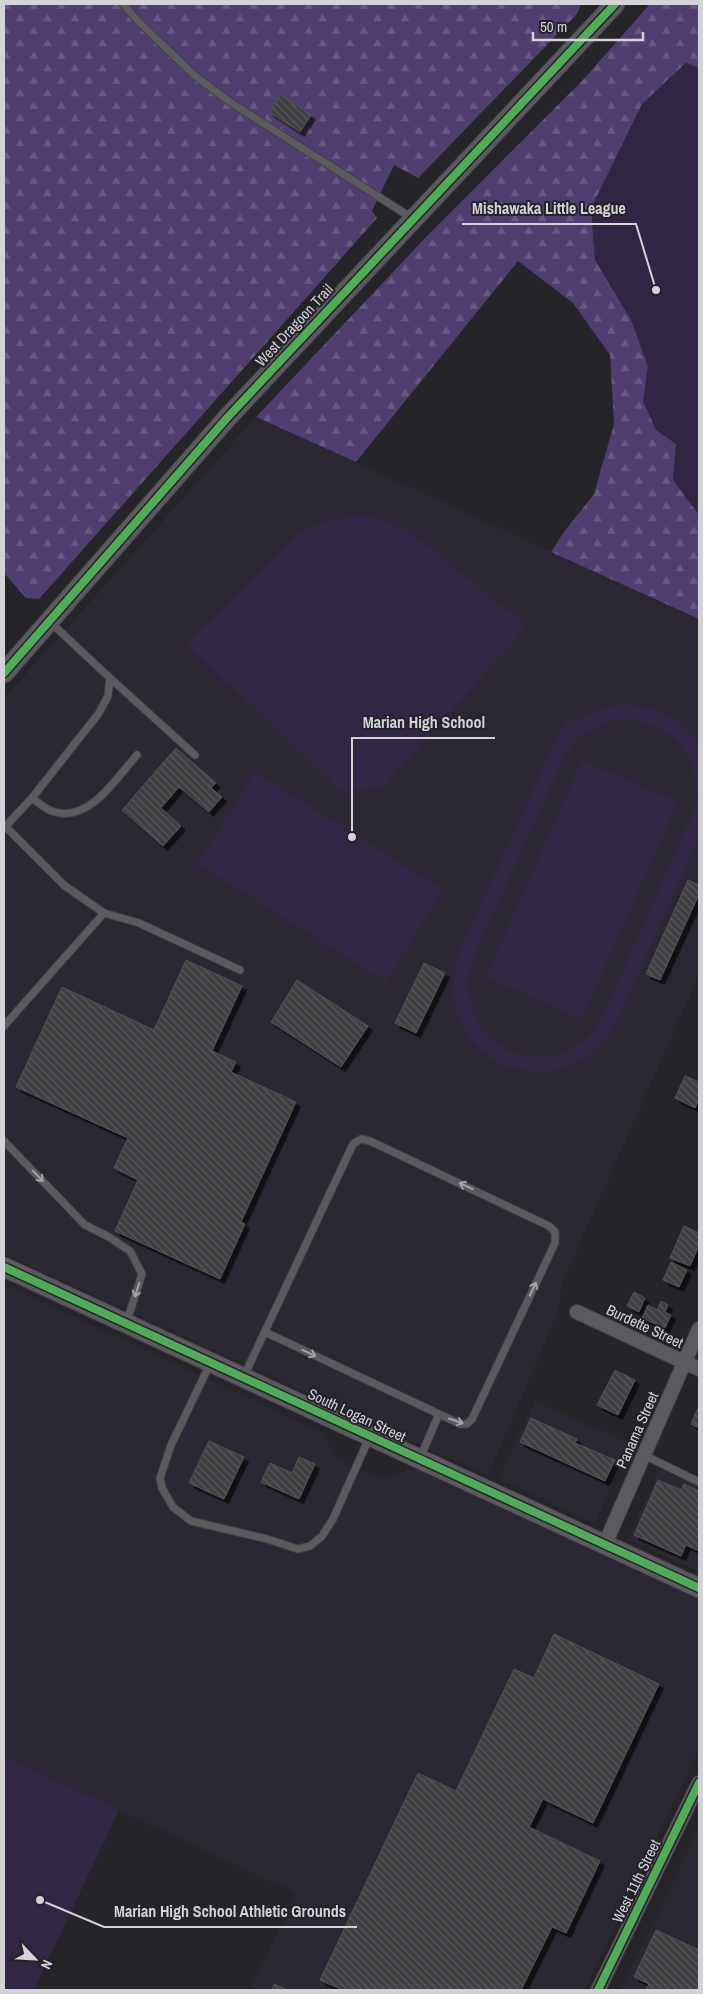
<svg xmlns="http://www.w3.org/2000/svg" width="703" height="1994" font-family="'Archivo Narrow',sans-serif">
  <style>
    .built { fill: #2b2733 }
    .grass { fill: #312745; fill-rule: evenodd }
    .forest { fill: url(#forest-firs) }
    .building { fill: url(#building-back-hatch); stroke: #535255; filter: url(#shadow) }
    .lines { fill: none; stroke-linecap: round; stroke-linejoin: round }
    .lane-casing { stroke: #414044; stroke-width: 9 }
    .street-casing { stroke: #414044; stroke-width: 16 }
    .secondary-casing { stroke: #414044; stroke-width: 21 }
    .lane { stroke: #5b5a5e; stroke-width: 7 }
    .street { stroke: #5b5a5e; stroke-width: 14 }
    .secondary { stroke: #5b5a5e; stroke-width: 19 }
    .cycleway-casing { stroke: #24222a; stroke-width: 11 }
    .cycleway { stroke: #51ab58; stroke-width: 8 }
    .oneway { stroke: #a3a2a7 }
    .labels { text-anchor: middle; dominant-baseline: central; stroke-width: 4; stroke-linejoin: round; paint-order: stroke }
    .street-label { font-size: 15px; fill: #d3d2d7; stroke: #24222a }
    .leader { fill: none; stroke: #d3d2d7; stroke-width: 2 }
    .callout-dot { fill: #d3d2d7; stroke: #24222a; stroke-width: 2 }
    .callout-label { font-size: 16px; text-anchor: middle; font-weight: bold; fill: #d3d2d7; stroke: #24222a; stroke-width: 4; stroke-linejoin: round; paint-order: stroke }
  </style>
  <defs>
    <pattern id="forest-firs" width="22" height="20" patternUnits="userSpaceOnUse" patternTransform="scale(1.25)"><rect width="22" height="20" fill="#503e71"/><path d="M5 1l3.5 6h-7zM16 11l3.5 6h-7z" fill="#685984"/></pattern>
    <pattern id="building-back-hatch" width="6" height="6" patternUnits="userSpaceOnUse" patternTransform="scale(1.25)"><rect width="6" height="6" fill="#3f3f42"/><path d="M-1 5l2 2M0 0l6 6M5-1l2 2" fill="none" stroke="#5a5a5d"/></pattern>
    <filter id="shadow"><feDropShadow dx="4.5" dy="4.5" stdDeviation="0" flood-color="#0009"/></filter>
  </defs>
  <rect width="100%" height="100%" fill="#252428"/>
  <path class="built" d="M256,417L699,619V975L563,1281L557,1314L488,1476L4,1254V698Z
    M4,1284L324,1433L334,1456L382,1480L415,1468L699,1600V1749L585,1990H250L296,1893L4,1756Z
    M535,1401L630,1444L595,1524L499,1479Z
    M660,1468L699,1486V1572L628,1539Z
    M699,1827V1990H620L679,1870Z"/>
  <path class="grass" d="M687,63L699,68V515L673,480L676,444L656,430L643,401L648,366L631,320L595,260L591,208L642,104Z
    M359,515L377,518L410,532L527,626L383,788L341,791L186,644L301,532L325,521Z
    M621,704C654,705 680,717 699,744V839L618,1019C564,1121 423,1062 459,952L566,718L575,722L594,711ZM621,720C672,720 703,758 695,808L599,1024C545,1094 447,1042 473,958L566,754C580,734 597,724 621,720Z
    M582,760L678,802L582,1019L486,977Z
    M255,772L443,890L386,982L198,864Z
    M4,1756L119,1810L34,1990H4Z"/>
  <path class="forest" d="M4,4H581L577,14L418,178L394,165L372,211L377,218L39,599L26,598L4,573Z
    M650,4H699V68L686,63L642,104L591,208L595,260L631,320L648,366L643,401L656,430L676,444L673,480L699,515V619L551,552L564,532L594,494L614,424L610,355L573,303L518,261L356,462L256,417L427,236L582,81Z"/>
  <path class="building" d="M280,95L311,115L300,132L269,112Z
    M176,748L216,783L211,788L222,797L209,812L179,787L161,808L181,826L163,846L122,810Z
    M688,880L699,885V894L660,980L646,974Z
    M186,960L242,986L212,1051L236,1062L231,1072L296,1102L241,1222L245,1224L220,1279L115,1231L138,1180L114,1168L128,1138L16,1087L62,987L154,1030Z
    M424,963L445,973L416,1033L395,1023Z
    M297,980L368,1026L341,1067L271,1022Z
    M685,1076L699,1082V1099L695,1108L675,1098Z
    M684,1226L699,1233V1245L690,1266L670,1258Z
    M671,1262L687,1270L679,1287L663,1280Z
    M634,1292L645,1298L639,1312L627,1306Z
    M661,1301L668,1305L665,1312L671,1315L665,1328L642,1318L648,1305L657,1310Z
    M615,1370L635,1380L618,1415L597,1405Z
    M698,1408L699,1409V1428L691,1424Z
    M531,1418L577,1439L575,1443L615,1460L605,1481L520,1442Z
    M209,1441L244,1457L224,1499L189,1483Z
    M299,1457L315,1464L299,1499L261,1482L270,1463L292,1473Z
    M658,1480L681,1490L684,1484L699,1491V1551L686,1545L681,1556L634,1535Z
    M554,1634L659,1684L593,1823L543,1799L529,1827L600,1861L566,1933L552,1927L521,1990H343L320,1980L418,1773L456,1791L514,1669L534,1678Z
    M656,1930L699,1950V1990H646L649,1984L634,1977Z
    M274,1984L288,1990H272Z"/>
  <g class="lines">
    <g class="lane-casing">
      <path id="lane" d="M123,4L138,21L194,75L230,102L412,218
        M110,678L195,755
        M32,798C39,803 46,810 55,812C90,822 117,777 137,755
        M6,827L65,886L104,913L139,923L240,970
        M4,828L32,798L99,713L108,696L110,678L50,622
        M4,1026L104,913
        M4,1141L85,1225L109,1237L130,1251L142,1274L127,1321
        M210,1364L171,1445L160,1478L162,1488L173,1507L191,1521L267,1539L298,1549L310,1546L322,1536L333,1519L370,1436
        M244,1376L353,1144L361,1139L370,1141L549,1226L555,1232V1243L472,1419L467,1424H460L265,1332
        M644,1455L699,1482
        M420,1458L439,1414"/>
    </g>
    <g class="street-casing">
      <path id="street" d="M577,1312L699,1369
        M605,1544L699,1329
        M598,1990L699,1783"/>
    </g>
    <g class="secondary-casing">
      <path id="secondary" d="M4,673L227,418L615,4
        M4,1267L699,1588"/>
    </g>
    <use href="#lane" class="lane"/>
    <use href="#street" class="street"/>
    <use href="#secondary" class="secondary"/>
    <g class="cycleway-casing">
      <path id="cycleway" d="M4,673L227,418L615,4
        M4,1267L699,1588
        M598,1990L699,1783"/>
    </g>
    <use href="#cycleway" class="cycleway"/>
  </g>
  <defs><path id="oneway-shaft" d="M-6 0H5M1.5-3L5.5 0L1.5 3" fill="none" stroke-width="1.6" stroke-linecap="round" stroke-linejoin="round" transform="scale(1.25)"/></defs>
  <g class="oneway">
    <use href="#oneway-shaft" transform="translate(38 1176) rotate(46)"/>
    <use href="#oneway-shaft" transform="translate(466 1186) rotate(-155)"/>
    <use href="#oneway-shaft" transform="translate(533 1289) rotate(-65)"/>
    <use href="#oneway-shaft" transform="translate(137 1290) rotate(108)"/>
    <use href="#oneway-shaft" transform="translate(309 1353) rotate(25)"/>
    <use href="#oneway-shaft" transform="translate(456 1421) rotate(19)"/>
  </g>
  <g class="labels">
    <g class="street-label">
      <text transform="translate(294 325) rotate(-47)">West Dragoon Trail</text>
      <text transform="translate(645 1326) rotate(25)">Burdette Street</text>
      <text transform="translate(357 1415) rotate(25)">South Logan Street</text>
      <text transform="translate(637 1430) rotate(-66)">Panama Street</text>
      <text transform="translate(636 1881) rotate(-64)">West 11th Street</text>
    </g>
  </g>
  <path class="leader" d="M656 290L636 224H462M352 837L352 738H495M40 1900L104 1927H357"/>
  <g class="callout-dot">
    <circle cx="656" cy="290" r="5"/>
    <circle cx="352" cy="837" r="5"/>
    <circle cx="40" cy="1900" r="5"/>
  </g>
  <g class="callout-label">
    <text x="549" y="214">Mishawaka Little League</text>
    <text x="424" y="728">Marian High School</text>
    <text x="230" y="1917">Marian High School Athletic Grounds</text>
  </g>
  <rect width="703" height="1994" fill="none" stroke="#d3d2d7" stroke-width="10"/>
  <g transform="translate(35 1959) rotate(115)" stroke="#24222a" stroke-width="4" paint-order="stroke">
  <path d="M0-4L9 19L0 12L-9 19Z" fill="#d3d2d7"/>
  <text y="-8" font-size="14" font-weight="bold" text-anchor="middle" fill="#d3d2d7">N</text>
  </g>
  <path d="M533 32v8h110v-8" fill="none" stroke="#d3d2d7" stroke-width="2.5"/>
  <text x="540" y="32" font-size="15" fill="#d3d2d7" stroke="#24222a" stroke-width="4" paint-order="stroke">50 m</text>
</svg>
